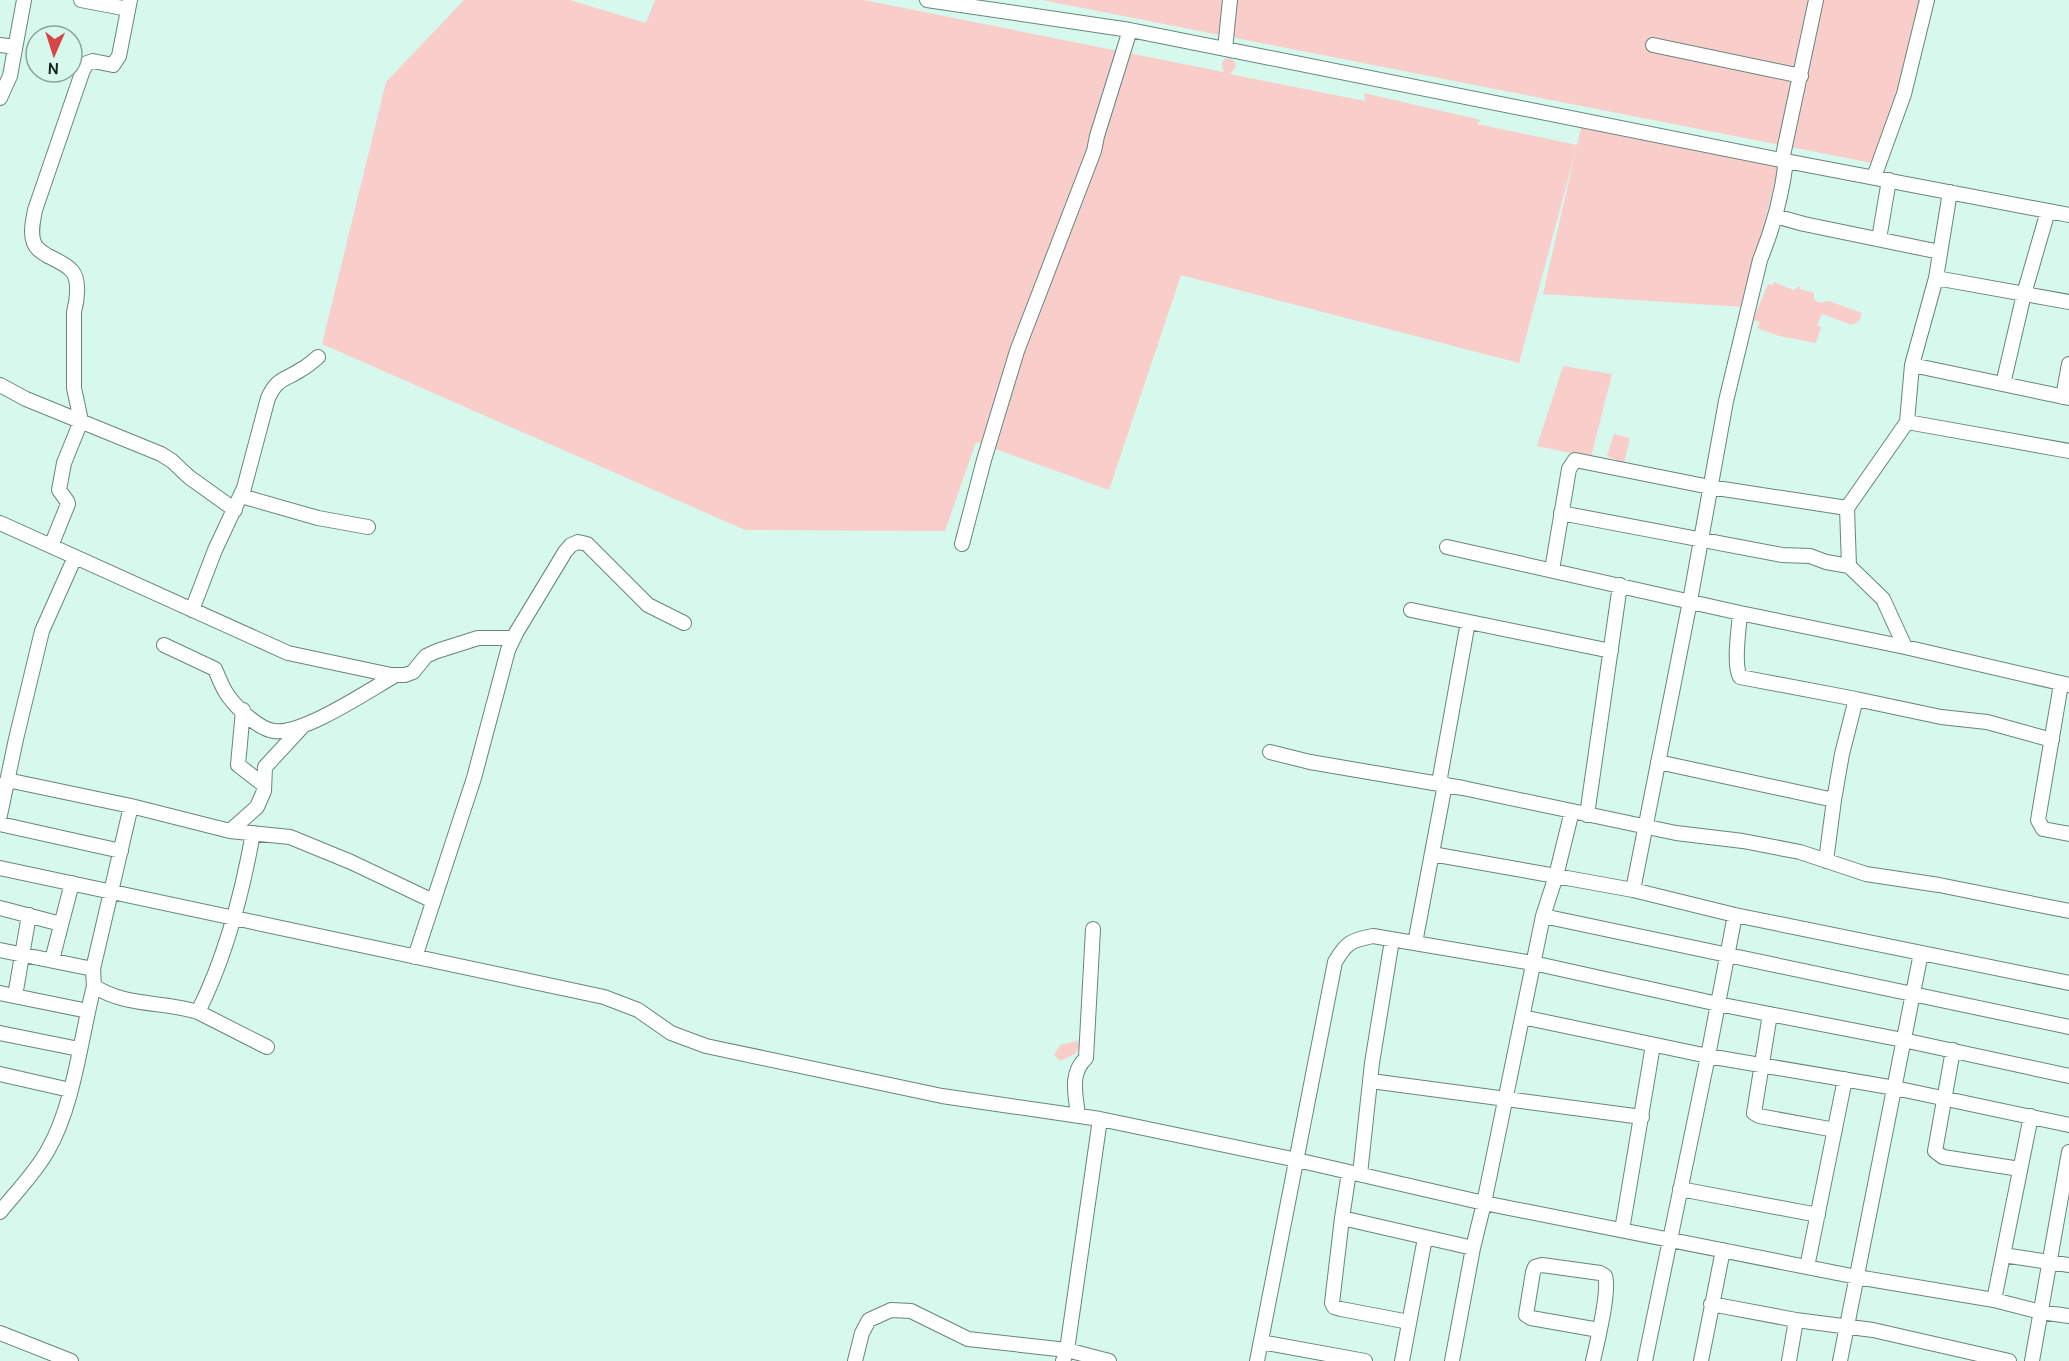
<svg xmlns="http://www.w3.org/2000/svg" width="2069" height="1361" font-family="Cabin,sans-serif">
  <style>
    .green { fill: #f9ceca }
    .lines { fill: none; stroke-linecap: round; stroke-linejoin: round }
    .minor-casing { stroke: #66867c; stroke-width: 16 }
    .minor { stroke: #fff; stroke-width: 14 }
  </style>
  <rect width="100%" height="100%" fill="#d6f8ed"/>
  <path class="green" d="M464,0H570L646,23L655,0H864L1224,72C1219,63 1225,52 1235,62L1236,67L1230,74L1365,101L1364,93L1481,120L1477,124L1577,145L1583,119L1779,166L1743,307L1543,294L1576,149L1519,363L1181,275L1109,490L976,442L945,531L745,530L322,344L386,82Z
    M1042,0H1930L1877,164Z
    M1774,282L1793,290L1800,286V289L1814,293V299L1819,303L1829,301L1862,313L1859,321L1852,325L1822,314L1817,325L1821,327L1816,343L1779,336L1757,328L1760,322L1753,320L1768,284L1773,285Z
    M1563,366L1612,374L1591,457L1537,446Z
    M1614,434L1630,438L1624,463L1607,456Z
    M1077,1041L1080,1046L1075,1054L1060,1061L1054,1055L1060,1045Z"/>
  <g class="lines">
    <g class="minor-casing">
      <path id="minor" d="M81,0L128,9
        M927,0L1130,30L1786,161L2069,215
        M0,45L15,47
        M1653,45L1801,76
        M1225,49L1230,0
        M0,98L10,76L24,0
        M1782,160L1816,0
        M1874,177L1904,94L1927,0
        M1775,216L1804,224L1940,252
        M1879,239L1889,180
        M1936,278L2069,302
        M1912,365L2069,398
        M2003,384L2024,294L2048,211
        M0,385L26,399L161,454L172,461L189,477L235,510
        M2063,397L2069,364
        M1907,422L2069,451
        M241,496L318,518L368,527
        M1561,513L1782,555L1810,556L1826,562L1849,566
        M0,523L288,653L391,675H405L413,672L426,656L437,651L478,638H514
        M962,544L984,460L1017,351L1094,151L1097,136L1130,30
        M51,546L68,504L67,501L59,490L64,463L81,421L74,388V312C77,301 80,280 72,271C66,264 56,260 48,256C42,252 37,250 34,243C30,233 33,221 35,210L83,70L87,63L93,61L113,65L119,56L130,0
        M1447,547L1740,613L1905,647L2069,685
        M1552,570L1569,469L1575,460L1710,487L1847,508
        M192,610L215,550L244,488L268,398C278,377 284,381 302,369C308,366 313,361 318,357
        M1411,610L1611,651
        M1740,613C1739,629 1733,664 1740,677L1856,699
        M164,645L215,669C218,676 221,684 225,691C233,705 258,729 274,731C303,735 369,690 396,675
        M1905,647L1883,599L1849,566L1847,508L1907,422L1912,365L1936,278L1950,192
        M2061,684L2038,820L2043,829L2069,834
        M243,710L238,765L264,785
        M1270,752L1310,762L1463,788L1676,833L1743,841L1800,852L1866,874L1939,885L2069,911
        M1658,762L1834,800L1826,861
        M7,780L131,806L230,831L290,837L351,862L433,901
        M1439,783L1468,622
        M1834,800L1842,754L1856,699L1941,717L1987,722L2052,740
        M0,815L16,739L42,631L75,557
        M1587,815L1620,585
        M0,824L121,851
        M230,831L257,807L264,791L265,767L302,727
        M1432,854L1556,876L1572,811
        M0,868L604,997L638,1010L671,1033L706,1046L942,1096L1100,1119L1297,1160L1484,1203L1857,1277L1994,1300L2041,1312L2069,1316
        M1633,890L1690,601L1726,401L1760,260C1773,228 1782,195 1786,161
        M0,908L61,924
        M1543,916L1556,876L1633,890L1735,915L2069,983
        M1415,943L1445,784
        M0,950L93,969L131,806
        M415,957L474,778L508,650L516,633L565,552L571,545L578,542L587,544L648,605L684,623
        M52,960L72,883
        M93,969L94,986C125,1007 164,1001 198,1012C226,956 242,895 253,833
        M0,993L88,1011
        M15,996L29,915
        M198,1012L267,1047
        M1770,1014L1754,1113L1759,1116L1835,1130
        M1522,1017L1708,1056L1895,1088L2069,1125
        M0,1033L79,1049
        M1953,1050L1935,1151L1943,1157L2020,1169
        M0,1074L70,1090
        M1371,1081L1642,1117
        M1078,1116C1076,1095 1069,1074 1086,1058L1093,929
        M1349,1172L1342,1218L1332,1303L1334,1307L1341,1309L1409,1322
        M1360,1174L1372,1063L1392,940
        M1680,1189L1818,1215
        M0,1212C16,1192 36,1172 48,1150C74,1105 81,1036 94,986
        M1342,1218L1473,1248
        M1622,1230L1653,1045
        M2003,1255L2069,1265
        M1807,1267L1845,1079
        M1994,1300L2031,1116
        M1711,1304L1796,1320L1873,1330L2009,1361
        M0,1333L71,1361
        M1261,1342L1365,1361
        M855,1361L862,1333L869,1320L891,1310L911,1311L968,1339L1067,1350L1109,1361
        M1063,1361L1067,1350L1100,1119
        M1257,1361L1335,962C1346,943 1351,940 1373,936L1533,963L1718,1004L1903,1040L2069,1076
        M1402,1361L1425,1238
        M1452,1361L1473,1248L1484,1203L1543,916L2069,1027
        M1593,1361C1597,1343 1610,1291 1605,1276L1600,1273L1542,1265L1535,1267L1533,1272L1526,1315L1531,1318L1599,1330
        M1645,1361L1708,1056L1735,915
        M1701,1361L1723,1250
        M1789,1361L1796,1320
        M1840,1361L1921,953
        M2032,1361L2069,1152"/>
    </g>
    <use href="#minor" class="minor"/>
  </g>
  <g transform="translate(54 54) rotate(183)"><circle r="28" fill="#d6f8ed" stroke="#8aa39b" stroke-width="1.5"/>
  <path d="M0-4.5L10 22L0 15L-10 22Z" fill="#d64648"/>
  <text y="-9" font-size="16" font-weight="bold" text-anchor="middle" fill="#17231f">N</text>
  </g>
</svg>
